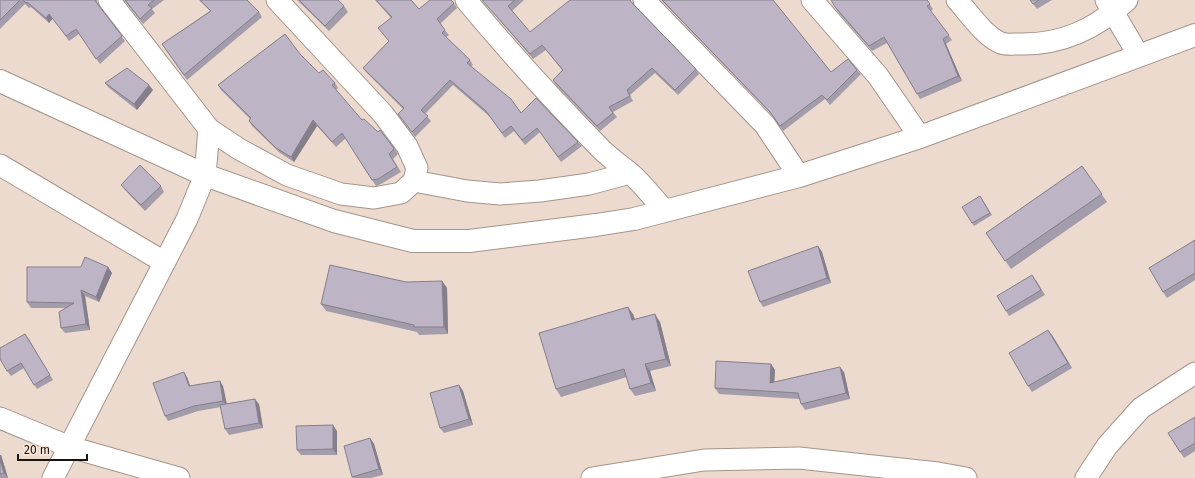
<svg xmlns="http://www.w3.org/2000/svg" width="1195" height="478" font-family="'Fira Sans',sans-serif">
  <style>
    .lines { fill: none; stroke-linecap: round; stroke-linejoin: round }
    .minor-casing { stroke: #a69489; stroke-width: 23 }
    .tertiary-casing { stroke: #a69489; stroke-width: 24 }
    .minor { stroke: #fff; stroke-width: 21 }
    .tertiary { stroke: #fff; stroke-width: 22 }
    .wall { fill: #a39caa }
    .shaded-wall { fill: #847f8b }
    .building { fill: #bdb5c6; stroke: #847f8b }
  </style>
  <rect width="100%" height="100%" fill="#eddace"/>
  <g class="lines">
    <g class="minor-casing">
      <path id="minor" d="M466,0C509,52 554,101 601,149C610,158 620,165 630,173C643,184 653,198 665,211
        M644,0L765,125L799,176
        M812,0L878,76L920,137
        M957,0C969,13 984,36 1001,43C1006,45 1014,44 1019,44C1062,45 1096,29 1127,0
        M1106,0L1139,56
        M209,129L239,149L287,175L341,194L374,198L401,193L414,181L417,168L407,146L383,114L277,0
        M0,165L164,262
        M414,181L467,191L500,194L540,191L589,184L630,173
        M0,418L70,447L179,478
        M53,478L187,219L205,175L209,129L109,0
        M592,478L704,460L799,458L938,473L966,478
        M1086,478L1107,446L1141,408L1195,373"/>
    </g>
    <g class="tertiary-casing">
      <path id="tertiary" d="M0,81L205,175L334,221L413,241H469L596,225L634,219L799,176L920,137L1195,35"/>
    </g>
    <use href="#minor" class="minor"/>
    <use href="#tertiary" class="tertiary"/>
  </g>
  <path class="wall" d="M0,0H97V2L99,6L125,41L100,64L79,34L69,41L53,18L49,23L31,7L29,8L25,4L0,29Z
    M124,0H164L152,9L155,13L143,24Z
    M199,0H247L259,12L262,17L187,80L162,44L210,11Z
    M297,0H338L344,6L348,12L329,31Z
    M375,0H411L419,9L454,3L457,8L440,24L449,35L446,37L470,60L473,65L471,66L521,113L578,142L582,146L561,162L540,132L525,145L514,131L505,138L489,116L453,85L425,114L431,121L415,137L398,114L403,109L366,72L363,68L389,41L391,18Z
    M482,0H524L512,11L530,32L632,3L634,5L696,69L699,74L678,95L655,73L630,95L633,101L613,112L617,117L600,131L556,85L553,80L562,70L546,50L533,59Z
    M661,0H773L831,72L857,70L861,74L830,105L825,99L783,131L773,116Z
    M927,0L933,9L931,11L952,40L946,44L962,81L920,99L887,43L872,51L838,12L835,7Z
    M1030,0H1052L1037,9Z
    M300,54L319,73L335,83L338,88L336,90L362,120L378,132L380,130L397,152L398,154L393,159L401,172L381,184L376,186L346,138L336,147L317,126L294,162L280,153L252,126L249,121L250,119L221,90L218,85Z
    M105,83L153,90L137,110L109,88Z
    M1082,166L1107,202L1011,269L986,233Z
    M121,185L161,186L164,192L145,211L125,190Z
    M982,199L992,215L974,226L972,223Z
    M1195,240V280L1167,298L1163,292Z
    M818,246L822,252L831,283L763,307L760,302Z
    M108,267L112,273L99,302L85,296L90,330L65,333L61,328L65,308H31L27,302Z
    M1036,280L1045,295L1009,316L1006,311Z
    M442,281L447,288L448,334L419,335L417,332L326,311L321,304Z
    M633,314L635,319L660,322L671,366L650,371L656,391L635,396L630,389L627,377L561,397L556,389Z
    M1052,335L1072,368L1032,392L1028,386Z
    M28,338L53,380L37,389L24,368L11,376L7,371Z
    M771,364L775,370L774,382L844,372L850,399L805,410L801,404L800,399L719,394L715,388Z
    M187,377L190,386H223L227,404H259L263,428L229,435L225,429L221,407L198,411L168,421L165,416Z
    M459,385L463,391L473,425L444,433L440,428Z
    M1195,417V451L1184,458L1180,452Z
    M337,431V455H301L297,450Z
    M370,438L374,444L383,475L371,478H353L352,477Z
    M0,455H1L8,478H0Z"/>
  <path class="shaded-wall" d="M49,14L53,18L49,23L46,18Z
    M943,39L946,44L962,81L958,76Z
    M149,85L153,90L137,110L134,104Z
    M313,120L317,126L294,162L291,157Z
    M818,246L822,252L831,283L827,278Z
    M108,267L112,273L99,302L96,297Z
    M442,281L447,288L448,334L444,327Z
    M81,290L85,296L90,330L86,324Z
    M628,307L633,314L637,327L632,320Z
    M655,314L660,322L671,366L666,359Z
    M1048,330L1052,335L1072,368L1068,363Z
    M25,334L28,338L53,380L50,375Z
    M645,364L650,371L656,391L651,383Z
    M771,364L775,370L774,389L770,383Z
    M840,367L844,372L850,399L846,393Z
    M184,372L187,377L192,391L189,386Z
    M220,381L223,386L227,406L223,401Z
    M459,385L463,391L473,425L469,419Z
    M255,399L259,404L263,428L259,423Z
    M333,425L337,431V455L333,449Z
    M370,438L374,444L383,475L379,469Z
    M0,455H1L8,478L4,473L0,460Z"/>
  <path class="building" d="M0,0H20L0,20Z
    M23,0H95L96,2L122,36L96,59L76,29L66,36L49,14L46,18L27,2L26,3Z
    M125,0H154L148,5L152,8L140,19Z
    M200,0H247L259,12L184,75L162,44L211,11Z
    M299,0H338L344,6L325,26Z
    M376,0H411L419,9L430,0H451L454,3L437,19L445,30L442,33L470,60L467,63L511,99L521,113L536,98L578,142L558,157L537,128L522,140L511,126L502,133L486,111L450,80L421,110L428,116L412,132L398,114L404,108L363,68L389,41L378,28L392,17Z
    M482,0H515L508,6L530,32L570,0H630L632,3L696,69L675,90L652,68L627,90L630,96L609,107L613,113L597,126L553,80L563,70L542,45L530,54Z
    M662,0H773L831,72L848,59L857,70L827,100L822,95L780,126L770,112Z
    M831,0H927L930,4L927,6L949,35L943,39L958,76L917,94L884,37L869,46L835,7Z
    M1030,0H1039L1033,4Z
    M285,34L300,54L319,73L323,70L335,83L332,85L362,120L364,119L378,132L380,130L393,147L394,149L389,154L397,167L378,179L372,180L342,133L332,142L313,120L291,157L276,148L249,121L251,118L218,85Z
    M127,68L149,85L134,104L105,83Z
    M140,165L161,186L141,205L121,185Z
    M1082,166L1102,194L1005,261L986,233Z
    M980,196L990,213L972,223L962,207Z
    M1195,240V273L1163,292L1149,268Z
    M818,246L827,278L760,302L748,271Z
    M85,257L108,267L96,297L81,290L86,324L61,328L59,312L74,303L27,302V267H81Z
    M330,265L406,282L442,281L444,327H414V325L321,304Z
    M1032,275L1041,290L1006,311L997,296Z
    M628,307L632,320L655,314L666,359L645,364L651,383L630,389L624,369L556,389L539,333Z
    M1048,330L1068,363L1028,386L1009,353Z
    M25,334L50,375L34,385L21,363L7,371L0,359V348Z
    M716,361L771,364L770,383L840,367L846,393L801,404L798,393L715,388Z
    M184,372L189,386L220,381L223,401L194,406L165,416L153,383Z
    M459,385L469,419L440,428L430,393Z
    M255,399L259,423L225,429L220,405Z
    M1195,417V443L1180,452L1168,433Z
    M333,425V449L297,450L296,426Z
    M370,438L379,469L352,477L344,446Z
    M0,460L4,473L0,474Z"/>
  <path d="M18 454v6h69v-6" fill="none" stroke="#1a1410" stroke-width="2"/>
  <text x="24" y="454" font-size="12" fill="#1a1410" stroke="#fbe7db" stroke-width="3" paint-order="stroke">20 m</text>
</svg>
